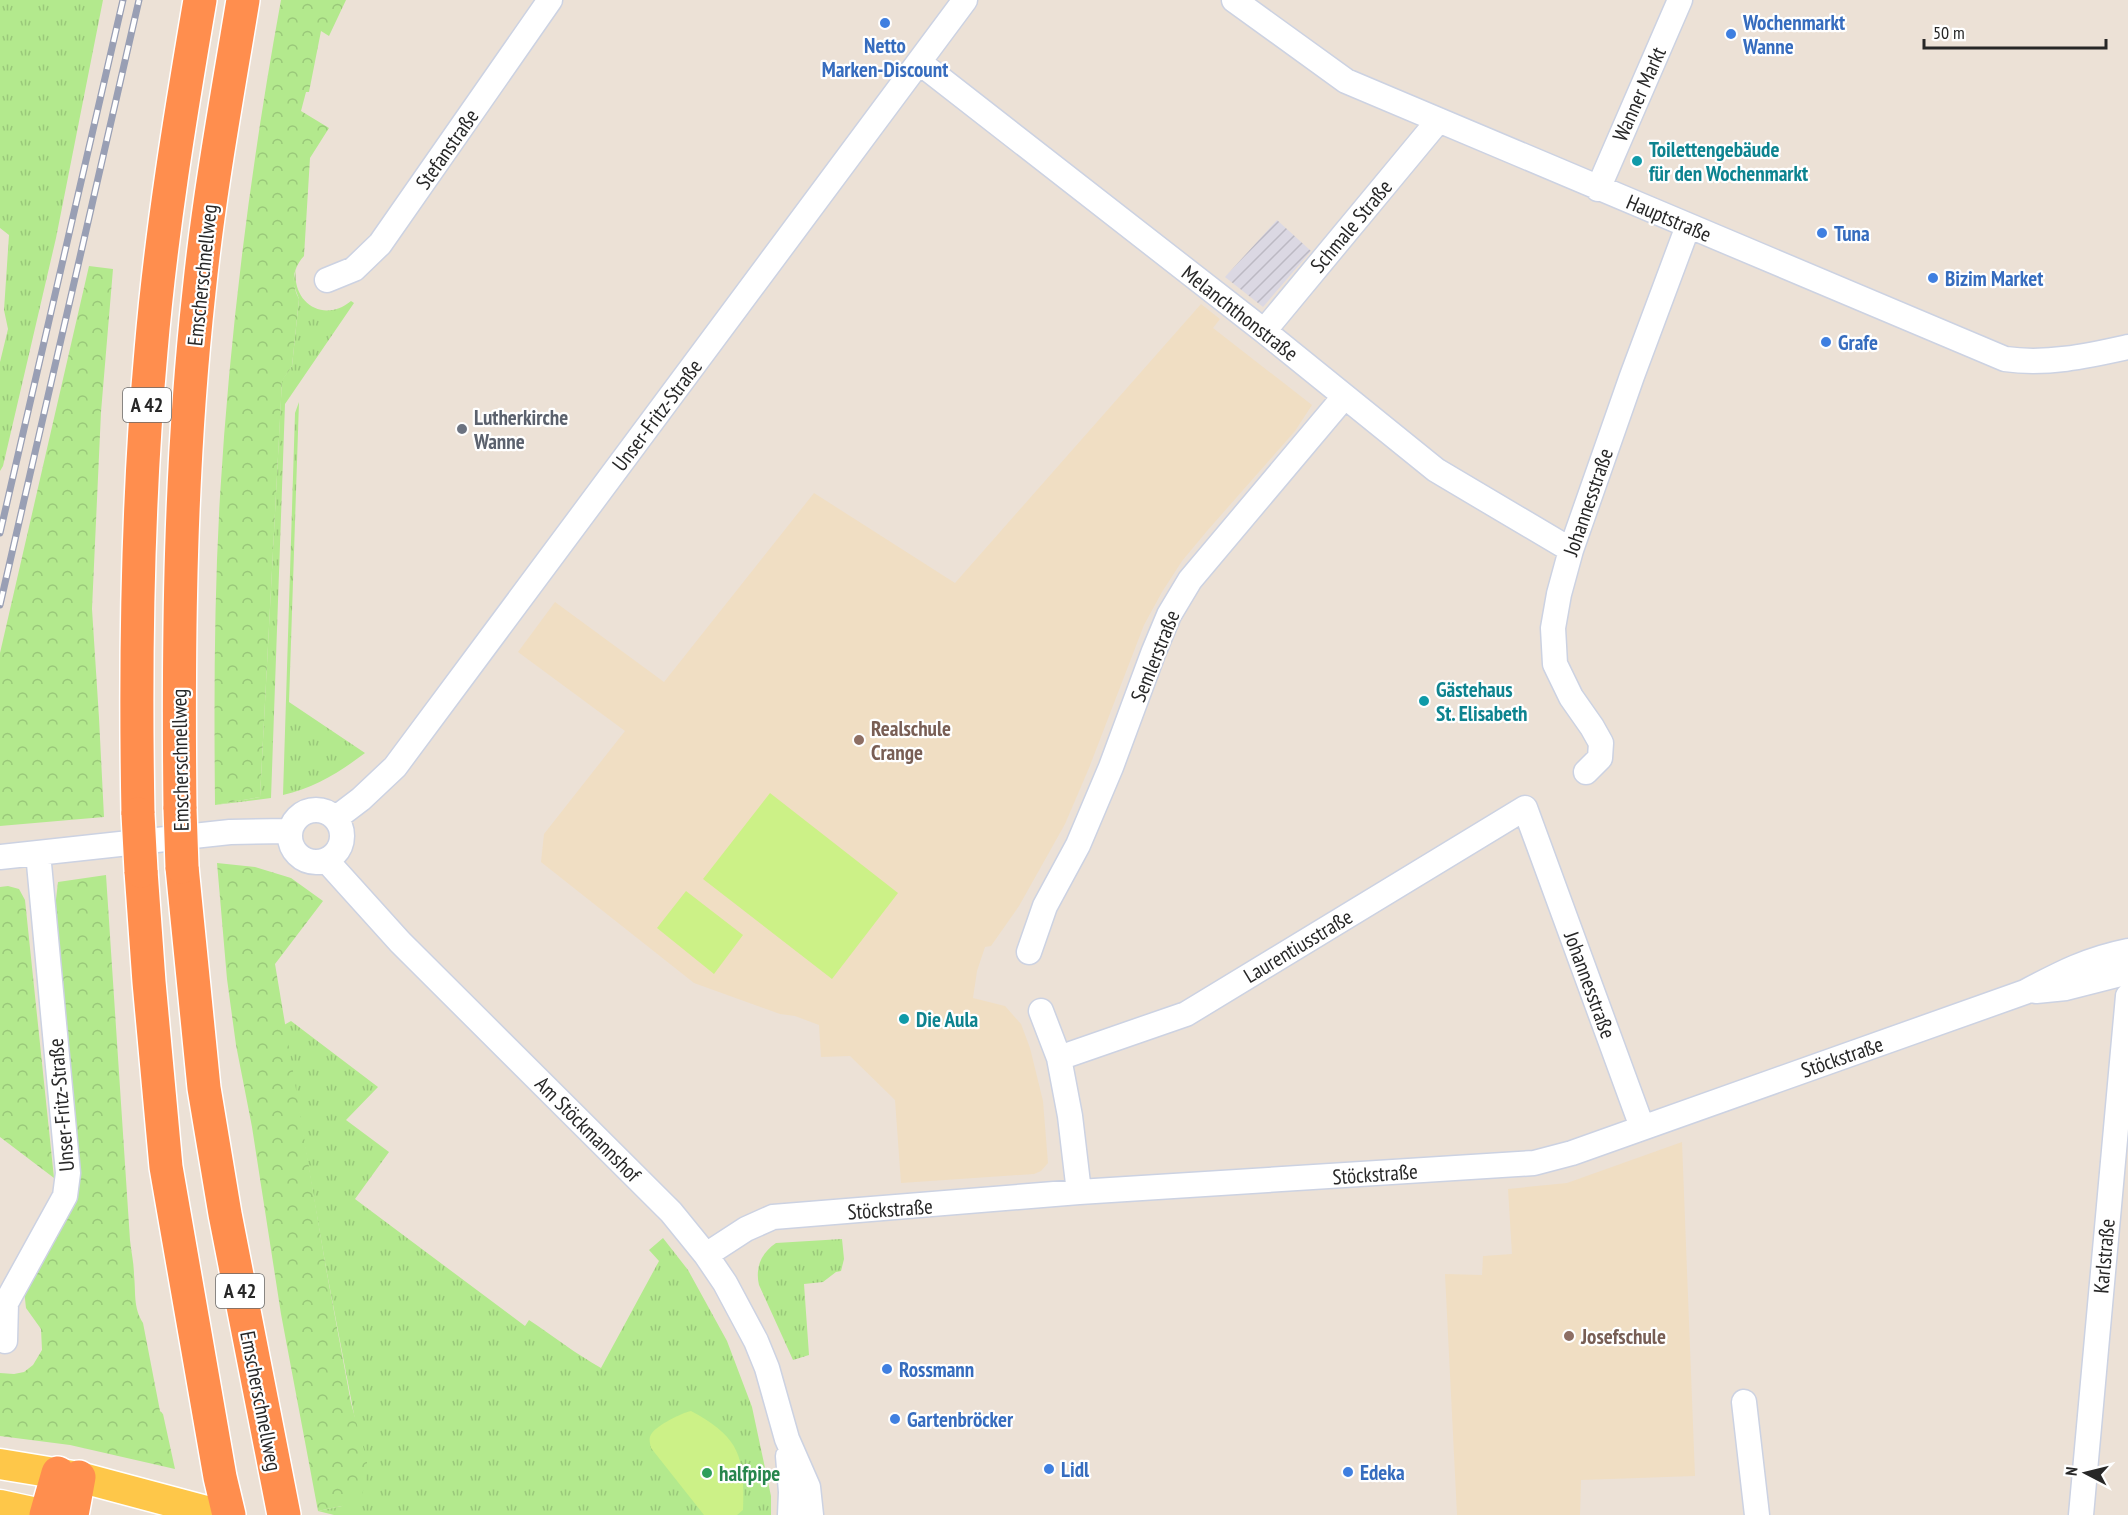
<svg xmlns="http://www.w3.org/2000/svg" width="2128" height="1515" font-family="'PT Sans Narrow',sans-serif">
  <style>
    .industrial { fill: url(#industrial-furrows) }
    .education { fill: #f0dec3 }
    .grass { fill: url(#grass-tufts) }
    .forest { fill: url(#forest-crowns) }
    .pitch { fill: #ccf187 }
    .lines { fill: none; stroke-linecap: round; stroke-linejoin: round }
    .minor-casing { stroke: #ccd2e2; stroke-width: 27 }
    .major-casing { stroke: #fff; stroke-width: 33 }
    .highway-casing { stroke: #fff; stroke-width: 36 }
    .minor { stroke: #fff; stroke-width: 24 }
    .major { stroke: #fec749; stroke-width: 30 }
    .highway { stroke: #ff8e4e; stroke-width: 33 }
    .rail-casing { stroke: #999fb4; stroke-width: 7 }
    .rail { stroke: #fff; stroke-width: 4.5; stroke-dasharray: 14; stroke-linecap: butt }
    .highway-bridge-casing { stroke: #fff; stroke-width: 36; stroke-linecap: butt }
    .highway-bridge { stroke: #ff8e4e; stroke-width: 33 }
    .shop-dot { fill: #3f7fe0; stroke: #fff; stroke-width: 2 }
    .culture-dot { fill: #0f9aa8; stroke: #fff; stroke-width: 2 }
    .worship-dot { fill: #6b7280; stroke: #fff; stroke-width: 2 }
    .education-dot { fill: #8d6e63; stroke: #fff; stroke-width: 2 }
    .leisure-dot { fill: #2e9e5b; stroke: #fff; stroke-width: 2 }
    .labels { text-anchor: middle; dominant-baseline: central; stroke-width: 4.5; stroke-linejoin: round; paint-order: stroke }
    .shield { fill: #fff; stroke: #686868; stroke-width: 1.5 }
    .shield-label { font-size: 20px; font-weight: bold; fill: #272727 }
    .shop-label { font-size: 21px; font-weight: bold; fill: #366cbe; stroke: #fff; text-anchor: start }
    .street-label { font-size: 21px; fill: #272727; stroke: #fff }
    .culture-label { font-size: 21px; font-weight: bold; fill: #0d838f; stroke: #fff; text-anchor: start }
    .worship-label { font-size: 21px; font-weight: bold; fill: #5b616d; stroke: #fff; text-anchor: start }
    .education-label { font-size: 21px; font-weight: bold; fill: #785e54; stroke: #fff; text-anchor: start }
    .leisure-label { font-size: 21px; font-weight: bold; fill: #27864d; stroke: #fff; text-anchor: start }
  </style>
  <defs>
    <pattern id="industrial-furrows" width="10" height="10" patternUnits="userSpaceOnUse" patternTransform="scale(1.5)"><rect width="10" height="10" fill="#dbd8e3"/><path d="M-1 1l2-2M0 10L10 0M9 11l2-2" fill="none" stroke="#bcb9c3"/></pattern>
    <pattern id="grass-tufts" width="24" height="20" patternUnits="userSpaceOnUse" patternTransform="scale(1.5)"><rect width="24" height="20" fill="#b3e98d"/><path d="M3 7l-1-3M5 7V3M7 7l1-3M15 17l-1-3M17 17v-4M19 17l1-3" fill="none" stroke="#9ac87a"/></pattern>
    <pattern id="forest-crowns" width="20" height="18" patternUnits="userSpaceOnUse" patternTransform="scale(1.5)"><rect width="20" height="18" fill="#b3e98d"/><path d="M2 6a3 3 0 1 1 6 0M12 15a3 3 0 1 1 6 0" fill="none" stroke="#9ac87a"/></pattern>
  </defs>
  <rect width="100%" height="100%" fill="#ece1d6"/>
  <path class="industrial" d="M1277,220L1311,251L1263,307L1225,277Z"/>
  <path class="education" d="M1201,304L1220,319L1213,328L1312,405L1295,431L1207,531L1182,561L1162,592L1144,625L1089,768L1065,824L1019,906L991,946L985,947L977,971L973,998L1005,1006L1021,1024L1030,1048L1043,1101L1048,1163L1041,1171L1034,1174L901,1183L895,1100L850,1056L821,1057L819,1025L795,1016L780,1014L694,983L541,862L544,834L625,731L518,652L555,602L664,682L814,493L955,583Z
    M1682,1142L1695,1476L1581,1480L1580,1515H1457L1445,1274L1482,1275L1483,1256L1512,1254L1508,1189L1567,1183Z"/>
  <path class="grass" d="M0,0H103L56,238L3,466L0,471V362L8,329L4,310L9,235L0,228Z
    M297,264C288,300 322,325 351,301L354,303L285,404L271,798L215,805L260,797L282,380L292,366L299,299L293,283Z
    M299,402L289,702L365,753C340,772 314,788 283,795L295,413Z
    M291,1021L378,1087L346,1120L389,1152L355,1199L525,1326L529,1320C553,1336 576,1354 601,1368L659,1261L649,1250L663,1238L688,1270L727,1341L752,1407L771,1496V1515H334L318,1511L342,1506L357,1430L326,1268L284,1025Z
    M842,1239L844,1259L841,1271L836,1272L823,1282L804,1284L809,1355L793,1360L759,1285C755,1268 761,1253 776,1243Z"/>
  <path class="forest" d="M281,0H346L329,36L321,31L309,92H306L301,111L329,128L310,158L304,256C292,269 291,284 299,299L292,366L282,381L260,797L215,805C214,702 214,599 220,496C230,329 251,164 281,0Z
    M89,266L113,269L101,412L92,609L99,718L104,817L0,826V653Z
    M217,863L255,867L291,878L323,901L275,964L326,1268L351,1403L367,1461L366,1482L362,1494L342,1506L318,1511L281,1314L252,1127L236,1045L227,979Z
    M106,875L130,1240C131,1251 134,1263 134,1275C136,1293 133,1307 143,1323L160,1411L163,1414L175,1469L70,1445L0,1436V1373L14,1374L24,1372L33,1365L42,1350L41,1329L26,1308L24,1290L74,1133L77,1134L55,908L58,882Z
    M8,886L19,889L25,900L54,1178L0,1137V887Z"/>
  <path class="pitch" d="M770,793L898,893L832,979L703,879Z
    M686,891L743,935L714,974L657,928Z
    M691,1411C740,1437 745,1457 743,1510L737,1515H704L651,1448C650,1443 648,1438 652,1433C658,1425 681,1413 691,1411Z"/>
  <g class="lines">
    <g class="minor-casing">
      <path id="minor" d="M1234,0L1346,81L2005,359C2047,365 2087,356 2128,347
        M919,62L1264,331L1436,470L1571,550
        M1598,189L1680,0
        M327,280L354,269L380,244L550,0
        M1264,331L1438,121
        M1586,772L1600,758L1601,743L1592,727L1571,697L1555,664L1553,628L1559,594L1571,550L1632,376L1688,226
        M290 836a26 26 0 1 1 52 0a26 26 0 1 1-52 0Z
        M336,818L361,799L395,767L965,0
        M0,857L230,832L290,831
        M326,860L400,942L671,1212L706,1255L725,1283L756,1341L767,1368L787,1439L808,1487L811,1515
        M1029,952L1045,906L1078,845L1111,767L1154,651L1169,615L1190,580L1344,397
        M2036,991L2066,988L2128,972
        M1041,1011L1059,1058L1070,1116L1079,1192
        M1059,1058L1186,1014L1525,808L1642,1127
        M706,1255L746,1229L773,1217L1079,1192L1534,1163L1572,1153L2025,992C2061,973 2088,959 2128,951
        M5,1341L6,1303L65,1196L68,1173L38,853
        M1744,1402L1757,1515
        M788,1456L791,1492L790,1515
        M2081,1515L2128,996"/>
    </g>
    <g class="major-casing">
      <path id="major" d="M0,1464L79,1477L221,1515
        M0,1505L46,1515"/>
    </g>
    <g class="highway-casing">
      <path id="highway" d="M180,809C178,636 180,464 199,292C209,194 227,97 243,0
        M138,814C135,659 137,505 151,351C161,233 180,117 200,0
        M182,867L204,1088L225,1214L284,1515
        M141,871L149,982L166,1167L220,1477L229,1515
        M46,1515L58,1473
        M72,1515L79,1477"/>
    </g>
    <use href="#minor" class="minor"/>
    <use href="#major" class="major"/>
    <use href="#highway" class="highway"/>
    <g class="rail-casing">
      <path id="rail" d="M0,533L123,0
        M0,605L139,0"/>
    </g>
    <use href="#rail" class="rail"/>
    <g class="highway-bridge-casing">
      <path id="highway-bridge" d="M180,809L182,867
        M138,814L141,871"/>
    </g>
    <use href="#highway-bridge" class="highway-bridge"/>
  </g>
  <g class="shop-dot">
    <circle cx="885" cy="23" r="6"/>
    <circle cx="1731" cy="34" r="6"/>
    <circle cx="1822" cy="233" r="6"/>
    <circle cx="1933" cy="278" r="6"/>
    <circle cx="1826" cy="342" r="6"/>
    <circle cx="887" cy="1369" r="6"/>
    <circle cx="895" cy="1419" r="6"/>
    <circle cx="1049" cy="1469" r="6"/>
    <circle cx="1348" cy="1472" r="6"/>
  </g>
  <g class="culture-dot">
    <circle cx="1637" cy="161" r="6"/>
    <circle cx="1424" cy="701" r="6"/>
    <circle cx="904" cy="1019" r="6"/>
  </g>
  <circle class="worship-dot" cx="462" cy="429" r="6"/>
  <g class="education-dot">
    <circle cx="859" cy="740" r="6"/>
    <circle cx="1569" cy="1336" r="6"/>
  </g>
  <circle class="leisure-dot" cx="707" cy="1473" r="6"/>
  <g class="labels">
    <g class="shield">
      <rect x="123" y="388" width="48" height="34" rx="4.5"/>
      <rect x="216" y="1274" width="48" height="34" rx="4.5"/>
    </g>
    <g class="shield-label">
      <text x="147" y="405">A 42</text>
      <text x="240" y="1291">A 42</text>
    </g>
    <g class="shop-label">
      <text x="1743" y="22">Wochenmarkt<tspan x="1743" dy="24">Wanne</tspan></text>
      <text x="885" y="45" text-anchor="middle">Netto<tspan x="885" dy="24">Marken-Discount</tspan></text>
      <text x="1834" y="233">Tuna</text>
      <text x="1945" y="278">Bizim Market</text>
      <text x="1838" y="342">Grafe</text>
      <text x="899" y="1369">Rossmann</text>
      <text x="907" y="1419">Gartenbröcker</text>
      <text x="1061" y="1469">Lidl</text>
      <text x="1360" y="1472">Edeka</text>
    </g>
    <g class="street-label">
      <text transform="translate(1639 94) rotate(-66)">Wanner Markt</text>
      <text transform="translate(447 149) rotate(-55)">Stefanstraße</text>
      <text transform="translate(1669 218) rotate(23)">Hauptstraße</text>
      <text transform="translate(1351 226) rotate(-50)">Schmale Straße</text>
      <text transform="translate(202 275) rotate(-84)">Emscherschnellweg</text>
      <text transform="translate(1240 313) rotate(38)">Melanchthonstraße</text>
      <text transform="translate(657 415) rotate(-53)">Unser-Fritz-Straße</text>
      <text transform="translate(1588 502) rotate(-71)">Johannesstraße</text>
      <text transform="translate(1155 656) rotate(-68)">Semlerstraße</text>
      <text transform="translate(180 760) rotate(-91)">Emscherschnellweg</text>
      <text transform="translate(1298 946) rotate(-31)">Laurentiusstraße</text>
      <text transform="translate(1590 985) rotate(70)">Johannesstraße</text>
      <text transform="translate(1842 1057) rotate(-19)">Stöckstraße</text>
      <text transform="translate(61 1105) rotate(-95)">Unser-Fritz-Straße</text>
      <text transform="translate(588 1129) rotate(45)">Am Stöckmannshof</text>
      <text transform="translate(1375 1174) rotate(-4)">Stöckstraße</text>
      <text transform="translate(890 1209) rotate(-4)">Stöckstraße</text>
      <text transform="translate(2104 1256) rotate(-85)">Karlstraße</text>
      <text transform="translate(261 1401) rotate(79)">Emscherschnellweg</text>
    </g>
    <g class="culture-label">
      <text x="1649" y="149">Toilettengebäude<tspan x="1649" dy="24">für den Wochenmarkt</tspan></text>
      <text x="1436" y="689">Gästehaus<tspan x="1436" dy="24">St. Elisabeth</tspan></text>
      <text x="916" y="1019">Die Aula</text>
    </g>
    <g class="worship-label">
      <text x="474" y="417">Lutherkirche<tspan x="474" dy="24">Wanne</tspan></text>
    </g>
    <g class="education-label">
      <text x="871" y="728">Realschule<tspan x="871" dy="24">Crange</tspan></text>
      <text x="1581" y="1336">Josefschule</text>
    </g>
    <g class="leisure-label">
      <text x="719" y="1473">halfpipe</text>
    </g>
  </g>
  <g transform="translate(2086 1473) rotate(277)" stroke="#ffffff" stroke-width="4.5" paint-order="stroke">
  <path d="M0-4.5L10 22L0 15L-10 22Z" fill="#272727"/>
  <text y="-9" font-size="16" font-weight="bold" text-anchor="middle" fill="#272727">N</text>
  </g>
  <path d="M1924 39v9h182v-9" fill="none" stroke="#272727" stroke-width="3"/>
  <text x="1933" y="39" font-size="18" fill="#272727" stroke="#ffffff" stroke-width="4.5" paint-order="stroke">50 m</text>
</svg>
